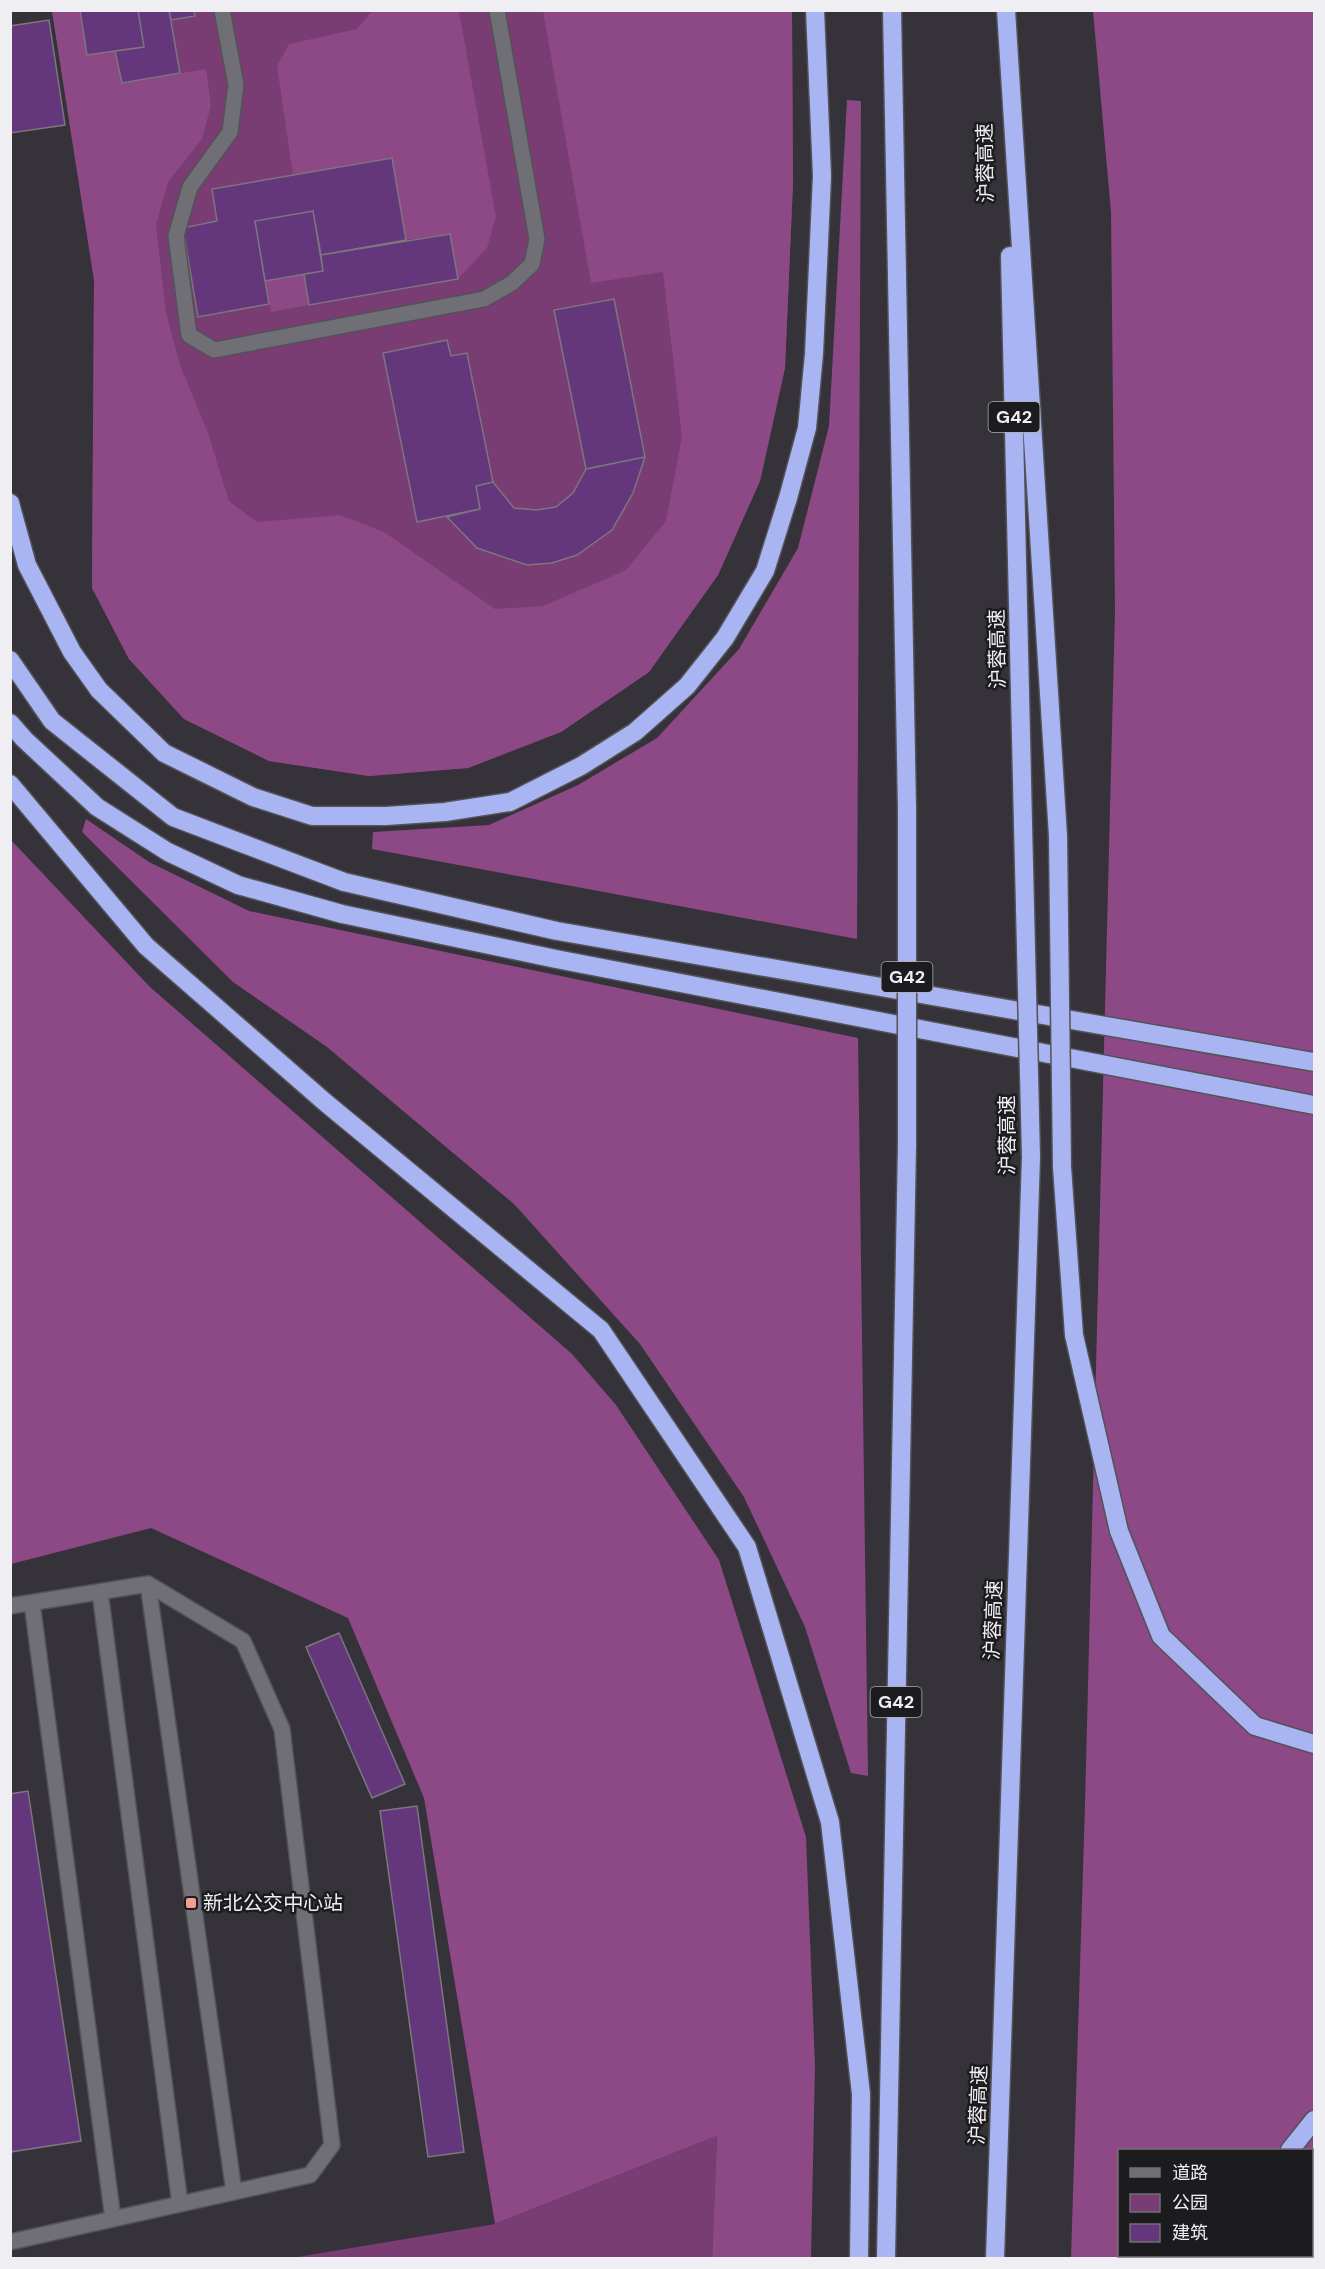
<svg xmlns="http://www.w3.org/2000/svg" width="1325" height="2269" font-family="'DM Sans','Noto Sans SC',sans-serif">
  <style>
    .green { fill: #793c73 }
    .forest { fill: #8c4985; fill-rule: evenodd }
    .building { fill: #64377c; stroke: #7b777d; stroke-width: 1.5 }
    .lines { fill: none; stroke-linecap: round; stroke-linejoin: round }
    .minor-casing { stroke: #535257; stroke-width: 18 }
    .highway-casing { stroke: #535257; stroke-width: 21 }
    .minor { stroke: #706f75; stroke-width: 15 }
    .highway { stroke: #a9b5f2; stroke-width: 18 }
    .highway-bridge-casing { stroke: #535257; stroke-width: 21; stroke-linecap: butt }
    .highway-bridge { stroke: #a9b5f2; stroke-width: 18 }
    .poi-dot { fill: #f59c93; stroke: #1c1c1e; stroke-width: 2 }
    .labels { text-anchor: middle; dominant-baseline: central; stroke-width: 5; stroke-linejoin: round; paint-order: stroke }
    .shield { fill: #1c1c1e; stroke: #b0afb2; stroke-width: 1.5 }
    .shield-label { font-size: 18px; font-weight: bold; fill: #efeef2 }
    .street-label { font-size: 20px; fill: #efeef2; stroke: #1c1c1e }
    .poi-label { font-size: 20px; fill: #efeef2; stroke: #1c1c1e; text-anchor: start }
  </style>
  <rect width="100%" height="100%" fill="#353339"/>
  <path class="green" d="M52,11H792L793,183L785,368L760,481L718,575L649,672L561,732L468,768L369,776L269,761L184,719L129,659L92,588L94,280Z
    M717,2136L712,2258H291L495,2224Z"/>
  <path class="forest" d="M52,11H80L87,55L115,51L122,83L206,69L211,105L202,139L168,182L156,225L166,313L181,368L207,430L229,501L257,522L340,515L384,532L495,609L543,606L626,570L666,521L682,437L663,272L591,283L543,11H792L793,183L785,368L760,481L718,575L649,672L561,732L468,768L369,776L269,761L184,719L129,659L92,588L94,280Z
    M372,11H459L496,217L487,248L458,279L450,234L406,240L392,159L293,175L277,66L289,44L357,29Z
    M1093,11H1314V2258H1071L1085,1805L1115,610L1111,212ZM1120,2150H1312V2256H1120Z
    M847,100L861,101L857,939L372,849L373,832L489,825L578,785L657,738L739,649L798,548L829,426Z
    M304,274L309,305L271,312L265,281Z
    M86,819L149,862L249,911L858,1038L868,1776L851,1773L805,1627L744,1497L640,1344L514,1204L327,1047L233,982L82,832Z
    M11,840L150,987L572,1354L616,1405L719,1560L806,1837L815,2066L811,2258H712L717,2136L495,2224L424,1798L348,1618L151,1528L11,1564Z"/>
  <path class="building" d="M80,10H138L144,47L87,55Z
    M138,10H169L180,73L122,83L115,51L144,47Z
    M169,10H194L195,16L171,20Z
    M49,20L65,125L10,133V26Z
    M392,158L406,240L321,255L313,211L255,221L269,304L198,317L183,228L217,221L212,189Z
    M313,211L323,271L265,281L255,221Z
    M450,234L458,279L309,305L304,274L323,271L321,255Z
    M614,299L645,457L586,469L554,310Z
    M447,340L451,356L467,353L493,482L476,486L480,509L417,522L383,353Z
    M645,457L633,493L612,530L577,555L552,563L527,565L477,548L447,517L480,509L476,486L493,482L514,508L536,510L556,507L573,493L586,469Z
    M339,1633L405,1784L372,1798L306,1647Z
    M28,1791L81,2141L10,2152V1794Z
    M417,1806L464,2152L428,2157L380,1811Z"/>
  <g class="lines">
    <g class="minor-casing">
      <path id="minor" d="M222,10L236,85L230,132L190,187L176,236L189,335L214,350L484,299L512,283L532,264L537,239L497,10
        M148,1584L234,2192
        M100,1592L180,2204
        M32,1603L113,2219
        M10,1606L148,1584L243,1641L282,1729L332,2145L310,2175L10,2242"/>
    </g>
    <g class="highway-casing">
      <path id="highway" d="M892,10L907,809
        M1006,10L1058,836
        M1010,256L1023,824
        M10,503L27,565L72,652L99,690L164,753L253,797L312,816H386L445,812L510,802L581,766L635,732L687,686L725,638L765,571L788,498L807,428L814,354L822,176L815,10
        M10,660L52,721L173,817L344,882L557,931L1314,1062
        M10,723L24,739L97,807L168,852L238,885L342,914L556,959L1314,1105
        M10,784L146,946L326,1103L601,1330L747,1547L830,1822L861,2094L859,2258
        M1062,1167L1074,1335L1119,1531L1161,1636L1255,1726L1314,1744
        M1290,2150L1314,2120
        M886,2258L907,1145
        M995,2258L1031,1157
        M1219,2258L1220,2256"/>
    </g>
    <use href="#minor" class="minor"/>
    <use href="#highway" class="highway"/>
    <g class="highway-bridge-casing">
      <path id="highway-bridge" d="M1023,824L1031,1157
        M1058,836L1062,1167
        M907,1145V809"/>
    </g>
    <use href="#highway-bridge" class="highway-bridge"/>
  </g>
  <rect class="poi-dot" x="185" y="1897" width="12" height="12" rx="3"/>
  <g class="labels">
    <g class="shield">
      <rect x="988.5" y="402" width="51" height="30" rx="4.5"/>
      <rect x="881.5" y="962" width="51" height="30" rx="4.5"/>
      <rect x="870.5" y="1687" width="51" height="30" rx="4.5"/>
    </g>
    <g class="shield-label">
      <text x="1014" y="417">G42</text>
      <text x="907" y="977">G42</text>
      <text x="896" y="1702">G42</text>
    </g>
    <g class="street-label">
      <text transform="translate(985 163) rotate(-91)">沪蓉高速</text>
      <text transform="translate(997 649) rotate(-91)">沪蓉高速</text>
      <text transform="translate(1007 1135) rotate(-90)">沪蓉高速</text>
      <text transform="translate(993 1620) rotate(-88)">沪蓉高速</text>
      <text transform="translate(978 2105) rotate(-88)">沪蓉高速</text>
    </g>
    <g class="poi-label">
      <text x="203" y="1903">新北公交中心站</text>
    </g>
  </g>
  <rect width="1325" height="2269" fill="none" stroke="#efeef2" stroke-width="24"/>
  <rect x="1118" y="2149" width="195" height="108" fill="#1c1c1e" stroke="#707073" stroke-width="1.5"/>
  <rect x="1130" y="2168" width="30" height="9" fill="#706f75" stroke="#707073" stroke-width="1.5"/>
  <text x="1172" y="2179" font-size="18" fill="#efeef2">道路</text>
  <rect x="1130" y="2194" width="30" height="18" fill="#793c73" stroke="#707073" stroke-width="1.5"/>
  <text x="1172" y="2209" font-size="18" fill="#efeef2">公园</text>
  <rect x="1130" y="2224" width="30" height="18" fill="#64377c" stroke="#707073" stroke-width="1.5"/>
  <text x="1172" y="2239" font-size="18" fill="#efeef2">建筑</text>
</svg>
